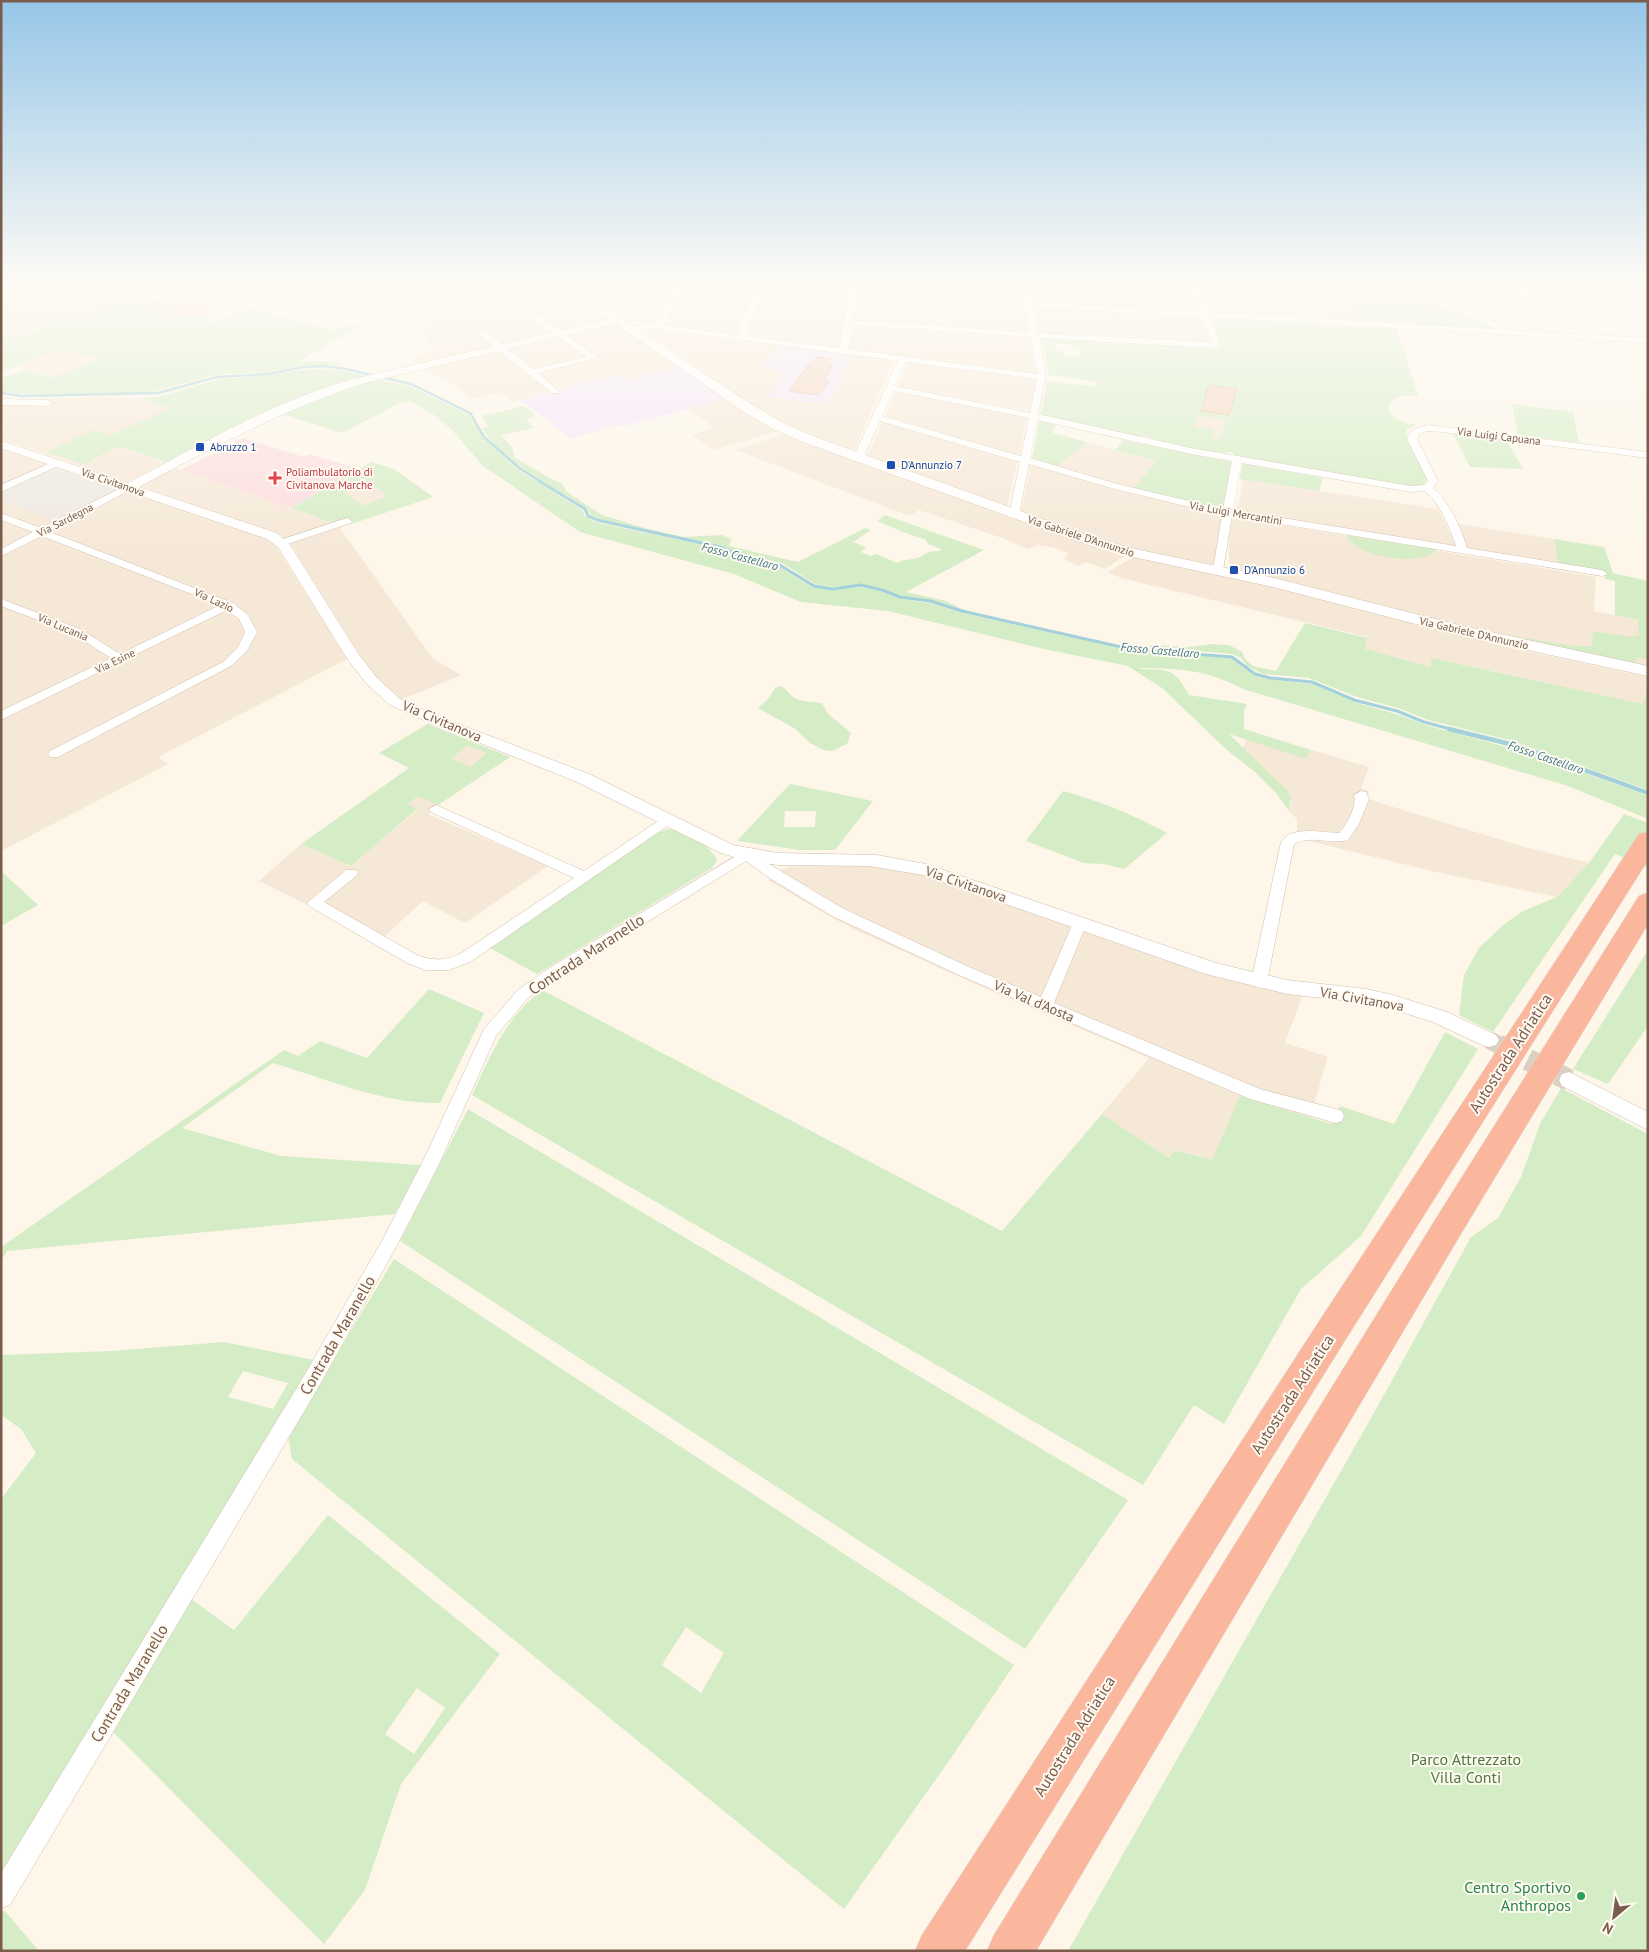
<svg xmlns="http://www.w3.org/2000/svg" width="1649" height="1952" font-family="'PT Sans',sans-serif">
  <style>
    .residential { fill: #f6e8d7 }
    .industrial { fill: #efe8e2 }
    .education { fill: #f3e5fa }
    .medical { fill: #fcdcdf }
    .green { fill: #d5edc6; fill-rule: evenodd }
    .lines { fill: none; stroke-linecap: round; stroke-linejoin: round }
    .stream-far2 { stroke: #a2d1db; stroke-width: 2.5 }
    .stream-far1 { stroke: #a2d1db; stroke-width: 3 }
    .stream { stroke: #a2d1db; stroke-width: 4.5 }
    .building { fill: #f4d5bf; stroke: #e8bc9f }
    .tertiary-tunnel-far1 { stroke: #dcd0c2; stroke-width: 18; stroke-dasharray: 18 9; stroke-linecap: butt }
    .tertiary-tunnel { stroke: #dcd0c2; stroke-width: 22; stroke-dasharray: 22 11; stroke-linecap: butt }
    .pedestrian-casing { stroke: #d1bead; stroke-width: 1 }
    .minor-casing { stroke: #d1bead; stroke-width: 1 }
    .tertiary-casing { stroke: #d1bead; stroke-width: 1 }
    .secondary-casing { stroke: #d7c0ad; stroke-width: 1 }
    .primary-casing { stroke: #dcd5d0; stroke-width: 1 }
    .motorway-casing { stroke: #dcd5d0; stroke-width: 1 }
    .pedestrian { fill: #fff; fill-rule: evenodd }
    .minor { fill: #fff; fill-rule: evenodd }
    .tertiary { fill: #fff; fill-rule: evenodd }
    .secondary { fill: #fff; fill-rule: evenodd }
    .primary { fill: #fedca0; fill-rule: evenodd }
    .motorway { fill: #fab79e; fill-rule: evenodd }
    .transit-dot { fill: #1a4fb4; stroke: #fffaf1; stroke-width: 2 }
    .health-dot { fill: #e0444e; stroke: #fffaf1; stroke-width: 2 }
    .leisure-dot { fill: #2e9e5b; stroke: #fffaf1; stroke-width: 2 }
    .labels { text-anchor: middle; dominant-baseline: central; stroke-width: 4; stroke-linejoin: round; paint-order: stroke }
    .far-street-label { font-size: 11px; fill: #7a5c4b; stroke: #fffaf1 }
    .far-transit-label { font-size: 11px; fill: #164399; stroke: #fffaf1; text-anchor: start }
    .far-health-label { font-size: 11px; fill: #be3a42; stroke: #fffaf1; text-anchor: start }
    .far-water-label { font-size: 12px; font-style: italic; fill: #3f7a87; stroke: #fffaf1 }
    .street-label { font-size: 14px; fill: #7a5c4b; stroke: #fffaf1 }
    .near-street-label { font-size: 16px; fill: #7a5c4b; stroke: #fffaf1 }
    .near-park-label { font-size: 16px; fill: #507a3f; stroke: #fffaf1 }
    .near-leisure-label { font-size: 16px; fill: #27864d; stroke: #fffaf1; text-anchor: end }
  </style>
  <rect width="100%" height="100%" fill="#fdf6e9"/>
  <path class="residential" d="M14,285H109L127,292L113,297L78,318L12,314L5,318H1V288Z
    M277,285H558L610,320L417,365L412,361L432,351L426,340L425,313L419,314L418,310L382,290L365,289L349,295L325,288L284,299L270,286Z
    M572,285H657L673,286L654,323L650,324L625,320Z
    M767,285H851L850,291Z
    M860,285H1018L1021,301L859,292Z
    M1028,285H1190L1199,312L1033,302Z
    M1200,285L1345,286L1356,322L1211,313Z
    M685,287L757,291L734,335L666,326Z
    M764,291L848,296L839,348L743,336Z
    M858,297L1023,307L1029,333L853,321Z
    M1034,308L1201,318L1209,342L1039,333Z
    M1,320L54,324L1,345Z
    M615,323L679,366L623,381L614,374L513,402L499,392L472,399L446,379L419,369Z
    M853,324L1030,337L1035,374L848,350Z
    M641,329L780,346L760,367L786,375L768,397L827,404L852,355L893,362L854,451L783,424L742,399Z
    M61,348L99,358L52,378L14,367Z
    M909,363L1036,380L1029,411L898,387Z
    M896,392L1027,418L1019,455L886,416Z
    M1044,396L1196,414L1294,427L1281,464L1235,455L1231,452L1219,453L1157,441L1156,438L1144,436L1137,437L1042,415Z
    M98,397L139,398L172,407L119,447L170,463L130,483L1,439V398L16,400Z
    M726,399L778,431L714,450L692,435L713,427L689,410Z
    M883,422L1017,462L1007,508L867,457Z
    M784,434L1089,546L1124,556L1105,569L1087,562L1078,566L1064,559L1068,553L1055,548L1038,545L1028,549L1005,539L919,510L910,516L735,450Z
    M1087,442L1156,461L1133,489L1057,467Z
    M1,448L49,464L1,486Z
    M372,462L394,469L433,497L340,528L433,659L461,675L400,700L388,691L370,671L292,546L284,538L273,532L140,486L175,468L291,508Z
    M1031,465L1124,492L1223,515L1214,563L1209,565L1121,547L1021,513Z
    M1243,479L1438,509L1457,547L1237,512Z
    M128,491L266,538L275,545L347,659L158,757L168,764L1,851V557Z
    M1,501L57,521L1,550Z
    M1238,518L1596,577L1594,611L1648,622V667L1494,635L1304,585L1229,568V540L1232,521Z
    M1459,524L1554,539L1558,565L1466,549Z
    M1135,556L1287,590L1514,649L1648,677L1643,704L1433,658L1430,667L1400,660L1364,649L1367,637L1121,578L1108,572Z
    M428,724L510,757L438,805L428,814L548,866L465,923L423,901L376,944L304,903L259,881L301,844L351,866L417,810L407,805L417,796L409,767L379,753Z
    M1247,739L1306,758L1311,750L1369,767L1361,788L1369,791L1367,799L1528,848L1589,863L1557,897L1436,872L1301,839L1297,835V819L1289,811L1292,802L1243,747Z
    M840,865L883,866L925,875L1214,975L1262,988L1302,996L1285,1043L1328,1057L1310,1117L1241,1096L1212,1160L1175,1150L1169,1158L1102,1114L1149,1058L980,986L858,931L827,915L768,880L780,870L788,867Z"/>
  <path class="industrial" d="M54,466L121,489L57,521L1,501V491Z"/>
  <path class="education" d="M780,346L852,355L827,404L767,397L786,375L773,370L760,368Z
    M679,366L726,399L621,427L619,425L571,438L521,401L614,374L624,381Z"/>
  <path class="medical" d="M243,438L304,457L309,454L359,469L291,508L181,470Z"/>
  <path class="green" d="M229,285H276L271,287L284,299C256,306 248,306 229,285Z
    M1329,285H1388L1491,325L1492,328L1491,330L1460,328L1452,311L1459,328L1356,322L1345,286Z
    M179,290L229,303L215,306L196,303L186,295L172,294Z
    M113,297L144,305L153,301L158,302L167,310L163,314L191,315L194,313L204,316L206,315L214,323L250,309L329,329H339L363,324L298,362H336L342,365L297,366L270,372L219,374L147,393L32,394L1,392V378L23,370L52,378L98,359L61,348L1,372V336L16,339L53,324L1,320V318H5L12,314L78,318Z
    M1213,318L1397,329L1418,396C1404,395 1396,394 1388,407C1393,421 1404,422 1417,425L1406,430L1408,438L1427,476L1426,482L1420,486H1407L1235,455L1231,452L1219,453L1157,441L1156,438L1144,436L1137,437L1046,417L1041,414L1047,381L1096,387L1098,382L1049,375L1042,338L1221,349ZM1056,344H1072V348H1080V357L1064,356V351H1055ZM1209,385L1237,389L1229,415L1201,411ZM1197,416L1226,420L1220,439L1212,438L1214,429L1194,427Z
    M305,369L341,370L367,376L300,397L170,463L118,446L83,464L47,452L93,430L111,435L171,408L139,398L157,397L220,379L266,376Z
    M379,380L410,386L468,414L482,436L517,469L582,510L585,516L595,522L718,548L743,558L776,565L812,587L835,590L859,587L880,591L898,598L929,603L963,613L1125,649L1232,658L1251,673L1259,677L1274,680L1313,684L1351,701L1399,715L1429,726L1532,754L1646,795L1648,819L1568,786L1243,689C1205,669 1182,669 1140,668L1141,669C1170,670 1174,668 1189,695L1247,704L1244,710V729L1311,750L1306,759L1229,734L1288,791L1291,797L1289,811L1276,793L1255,772L1227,750L1162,688L1128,666L1044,649L888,611L801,602L734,574L580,532L483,466L451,429L434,415L411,401L400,403L342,433L282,414L367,381Z
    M1512,404L1573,412L1579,443L1518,435Z
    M524,406L536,416L526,419L534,428L501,435L512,447L514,457L550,478L562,484L567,492L602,515L648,529L684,537L722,535L731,539L729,546L798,562L865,528L871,530L853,542L866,547L861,552L870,556L876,554L897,563C904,559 907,560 914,559C924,557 926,550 939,551L941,549L928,544L925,539C912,537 891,526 877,521L885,515L984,550L906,592L946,601L964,610L931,600L899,595L884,589L859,584L833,587L815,584L782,563L745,556L722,546L598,519L590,515L587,509C553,487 503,463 482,428L488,427L481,416Z
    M1039,421L1055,424L1053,433L1087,442L1057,467L1032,459Z
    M1452,432L1506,439L1523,469L1470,467Z
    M1123,440L1231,462L1223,508L1133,489L1156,461L1115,450Z
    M372,462L394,469L433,497L350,524L343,518L331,522L291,508ZM370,483L387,496L363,506L344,492Z
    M1244,464L1323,478L1319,491L1240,479L1242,465Z
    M1346,535L1437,549C1422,568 1354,557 1346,535Z
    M1554,539L1604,547L1613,573L1648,581V659L1636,657V665L1507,637L1506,635L1575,646H1592L1593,631L1632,637L1639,635L1638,620L1615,615V581L1605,579L1604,572L1558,565Z
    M1305,623L1367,638L1365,649L1430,667L1432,658L1643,704L1648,683V790L1513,741L1428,720L1398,708L1357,697L1309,678L1263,674L1247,666L1241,658L1233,654L1149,647L1150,645L1190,647L1213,644L1229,645L1242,652L1245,659L1253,666L1276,671Z
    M781,686C787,689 788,693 793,697C800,702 813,702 822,703L828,714L851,733L847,744L832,751L823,750L810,743L794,728L758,708L769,698L775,688Z
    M428,724L510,757L438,805L418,796L408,804L417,809L351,866L301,844L409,768L379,753ZM467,745L487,753L471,767L451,759Z
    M790,784L873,801L835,850H800L737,841ZM785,811H816L815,827H784Z
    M1063,791C1100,801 1134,815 1167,833L1124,869L1104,864L1084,863L1026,841Z
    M1624,814L1648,823V868L1615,854L1493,1032L1459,1015L1464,975L1479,948L1503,925L1523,911L1557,897L1589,863Z
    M668,829C685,831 710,844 717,860L712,868L537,974L490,948L657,833Z
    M1,871L38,905L1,926Z
    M1648,950V1026L1608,1084L1573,1069Z
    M429,989L484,1013L440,1103C383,1104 327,1079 273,1063L182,1128L281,1156L421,1165L395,1214L7,1251L1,1261V1247L284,1050L298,1056L320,1041L367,1058Z
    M542,990L1002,1231L1102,1114L1169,1158L1175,1150L1212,1160L1240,1096L1332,1124L1340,1106L1394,1124L1445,1032L1478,1049L1361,1236L1301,1289L1224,1424L1194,1405L1143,1485L472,1095C491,1054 506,1017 542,990Z
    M1561,1088L1648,1134V1951H1068L1370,1420L1471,1237L1498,1218L1521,1177L1540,1124Z
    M468,1109L1128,1500L1025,1649L400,1241Z
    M394,1259L1014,1665L951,1758L844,1909L292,1459L288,1436ZM686,1627L724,1653L701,1693L662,1665Z
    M224,1342L314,1360L1,1881V1499L36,1453L21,1429L1,1415V1355L112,1351ZM243,1371L288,1383L273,1409L228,1397Z
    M328,1515L500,1654L401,1784L365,1890L324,1944L112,1731L191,1599L234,1630ZM417,1688L445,1708L414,1754L385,1734Z
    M4,1910L39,1951H1V1915Z"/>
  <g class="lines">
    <path class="stream-far2" d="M1,393L23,396L158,393L217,377L269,374L303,367L323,366L346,369L411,384L470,413L484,437L519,468L541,482"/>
    <path class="stream-far1" d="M539,481L585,509L588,516L597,520L720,547L744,557L778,564L814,586L833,589L860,585L882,590L900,597L930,601L962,611L1130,649L1232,657L1255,674L1270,678L1312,682L1354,700L1397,711L1424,722L1454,730"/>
    <path class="stream" d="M1449,729L1518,746L1648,793"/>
  </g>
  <path class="building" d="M172,294L186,295L196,303L217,305L209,309L205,316L195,313L191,315L174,317L154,301Z
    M817,357L831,359L826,365H833L823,381L829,382L819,395L789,391L810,363H813Z
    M1209,385L1237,389L1229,415L1201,411Z"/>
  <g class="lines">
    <path class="tertiary-tunnel-far1" d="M1489,1040L1501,1046"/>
    <path class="tertiary-tunnel" d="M1498,1045L1569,1080"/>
    <g class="pedestrian-casing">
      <path id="pedestrian" d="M252,303L255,305L254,306L231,315L210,311L213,309L230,311Z"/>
    </g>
    <g class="minor-casing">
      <path id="minor" d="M183,285L334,323L489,287L487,285H514L502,289L598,358L538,373L559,391L558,393H552L478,334V330H484L533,369L587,357L494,291L334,327L183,289Z
        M385,285H399L378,291L374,289Z
        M676,285H684L664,325L737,335L756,290L710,287L706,285H766L850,291L851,285H859L858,291L1023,301L1020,285H1028L1031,302L1200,312L1190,285H1198L1208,312L1494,329L1493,327L1389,285H1400L1499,323L1503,330L1648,338V343L1210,317L1219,342L1213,348L1039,338L1046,374L1038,414L1191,448L1411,486L1424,485L1428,481L1407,439L1412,430L1427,425L1648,452V458L1443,432L1428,431L1419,434L1417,439L1438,481L1433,488C1449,501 1461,528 1467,548L1602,570L1607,573L1606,575L1602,576L1232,516L1223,570L1218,573L1213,570L1222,515L1111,488L1029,464L1019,514L1014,517L1010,516L1009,514L1020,462L880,421L863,458L861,460H855L853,458L898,361L659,329L626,330L625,328L629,326L656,325ZM764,291L849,296L839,348L745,336ZM857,296L1024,306L1029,332L853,320ZM1032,307L1202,317L1211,342L1038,333ZM852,325L1030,337L1038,374L848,349ZM906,362L1037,379L1030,413L895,386ZM893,391L1029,418L1021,456L882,416ZM1037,420L1191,454L1232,461L1223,509L1117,484L1030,458ZM1241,463L1411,492L1425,491C1440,503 1450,528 1456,546L1233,510Z
        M1,290L52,292L56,294L52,296L1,294Z
        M1,399L48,400L52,403L48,406L1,405Z
        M57,460L62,463L60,465L1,492V485Z
        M129,484L132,485V489L50,532L233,603L248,615L257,632L247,651L231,666L58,757H50L48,754L50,751L223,662L238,647L245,632L239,619L227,610L1,720V711L111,658L72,633L1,606V599L80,629L120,654L220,605L42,536L1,556V549L33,532L1,520V513L41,528Z
        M347,518L352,521L351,523L285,545L281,546L276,543L277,541Z
        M1361,791L1366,792L1369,799L1359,824L1348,840C1331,845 1310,834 1294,844L1267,982L1264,986L1259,988L1254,986L1251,982L1281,842C1293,825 1322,833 1339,833C1347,825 1357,806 1354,795Z
        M436,805L584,871L664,817H674L676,820L470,962L449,970H425L407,963L309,906L307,903L346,870H356L358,873L356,876L324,902L417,955C433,961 444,961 460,954L574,878L431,812L429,809Z
        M746,850L842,908L969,967L1041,997L1073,923L1075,919H1085L1087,923L1054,1003L1260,1089L1336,1109L1342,1111L1344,1116L1342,1121L1336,1123L1250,1099L959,975L832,916L768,877L746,861L561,975L528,998L496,1036L439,1164L395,1249L318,1388L10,1905L1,1908V1873L304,1376L383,1239L425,1157L484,1029L518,990L551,967Z"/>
    </g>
    <g class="tertiary-casing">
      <path id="tertiary" d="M618,317L622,318V322L365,383C285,408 213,448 139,487L277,533L290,545L359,655L377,678L400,699L440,717L589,774L733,845L778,853L877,855L926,864L1216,963L1287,980L1366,989L1393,995L1447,1012L1496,1035L1499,1040L1496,1045L1489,1047L1482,1045L1433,1022L1392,1009L1366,1003L1287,994L1206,974L923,875L869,866L778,865L744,860L721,853L577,782L430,723L390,705L367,684L348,660L278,547L267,539L1,448V441L128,483C203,444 279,397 362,377Z
        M1569,1072L1648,1112V1130L1562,1086L1559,1080L1562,1074Z"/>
    </g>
    <g class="secondary-casing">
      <path id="secondary" d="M559,285H571L754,406L783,423L818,438L1098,539L1135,549L1274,578L1463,626L1648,666V676L1462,636L1273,587L1133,557L1088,545L808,444L773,429L744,412Z"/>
    </g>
    <g class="primary-casing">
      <path id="primary" d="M1,285H8L1,289Z"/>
    </g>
    <g class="motorway-casing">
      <path id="motorway" d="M1648,832V860L1344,1342L965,1951H915L922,1935L1320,1320L1639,834Z
        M1648,893V924L1462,1232L1036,1951H987L994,1935L1440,1212L1639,896Z"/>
    </g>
    <use href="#pedestrian" class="pedestrian"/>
    <use href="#minor" class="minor"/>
    <use href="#tertiary" class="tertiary"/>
    <use href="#secondary" class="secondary"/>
    <use href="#primary" class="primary"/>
    <use href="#motorway" class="motorway"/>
  </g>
  <linearGradient id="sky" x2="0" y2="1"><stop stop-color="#96c6e8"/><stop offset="0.51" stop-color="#fefbf5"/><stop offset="1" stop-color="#fefbf5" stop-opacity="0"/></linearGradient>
  <rect width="1649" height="558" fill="url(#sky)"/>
  <g class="transit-dot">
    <rect x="195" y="442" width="10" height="10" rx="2.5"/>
    <rect x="886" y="460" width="10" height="10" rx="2.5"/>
    <rect x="1229" y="565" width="10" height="10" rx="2.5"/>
  </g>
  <path class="health-dot" d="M272.5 470.5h5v5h5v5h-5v5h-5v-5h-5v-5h5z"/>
  <circle class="leisure-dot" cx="1581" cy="1896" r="5"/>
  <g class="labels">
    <g class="far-street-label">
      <text transform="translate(1499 436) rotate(7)">Via Luigi Capuana</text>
      <text transform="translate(113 482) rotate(19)">Via Civitanova</text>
      <text transform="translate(1236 513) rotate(10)">Via Luigi Mercantini</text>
      <text transform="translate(65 520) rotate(-27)">Via Sardegna</text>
      <text transform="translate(1081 536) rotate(18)">Via Gabriele D'Annunzio</text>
      <text transform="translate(214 600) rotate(25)">Via Lazio</text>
      <text transform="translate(63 627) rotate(23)">Via Lucania</text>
      <text transform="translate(1474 633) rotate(13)">Via Gabriele D'Annunzio</text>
      <text transform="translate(115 661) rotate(-26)">Via Esine</text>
    </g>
    <g class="far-transit-label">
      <text x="210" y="447">Abruzzo 1</text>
      <text x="901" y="465">D'Annunzio 7</text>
      <text x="1244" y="570">D'Annunzio 6</text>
    </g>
    <g class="far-health-label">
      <text x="286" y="472">Poliambulatorio di<tspan x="286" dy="13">Civitanova Marche</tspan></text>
    </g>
    <g class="far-water-label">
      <text transform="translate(740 556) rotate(15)">Fosso Castellaro</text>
      <text transform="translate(1160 650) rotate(5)">Fosso Castellaro</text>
      <text transform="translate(1546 757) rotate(19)">Fosso Castellaro</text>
    </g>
    <g class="street-label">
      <text transform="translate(442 721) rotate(23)">Via Civitanova</text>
      <text transform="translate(966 884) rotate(19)">Via Civitanova</text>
      <text transform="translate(1362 999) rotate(10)">Via Civitanova</text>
      <text transform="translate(1034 1001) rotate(23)">Via Val d'Aosta</text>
    </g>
    <g class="near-street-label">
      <text transform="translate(586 954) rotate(-33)">Contrada Maranello</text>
      <text transform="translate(1510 1053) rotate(-57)">Autostrada Adriatica</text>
      <text transform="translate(337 1335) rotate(-60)">Contrada Maranello</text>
      <text transform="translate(1292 1394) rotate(-57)">Autostrada Adriatica</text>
      <text transform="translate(129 1683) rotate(-59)">Contrada Maranello</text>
      <text transform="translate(1074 1736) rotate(-58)">Autostrada Adriatica</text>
    </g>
    <g class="near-park-label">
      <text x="1466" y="1759">Parco Attrezzato<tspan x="1466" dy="18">Villa Conti</tspan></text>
    </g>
    <g class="near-leisure-label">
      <text x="1571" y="1887">Centro Sportivo<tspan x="1571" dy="18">Anthropos</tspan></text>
    </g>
  </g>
  <rect width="1649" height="1952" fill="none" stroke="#7a5c4b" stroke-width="5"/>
  <g transform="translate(1614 1917) rotate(209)" stroke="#fffaf1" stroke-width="4" paint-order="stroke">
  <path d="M0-4L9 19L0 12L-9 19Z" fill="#7a5c4b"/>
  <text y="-8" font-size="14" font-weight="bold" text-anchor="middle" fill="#7a5c4b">N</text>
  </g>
</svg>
